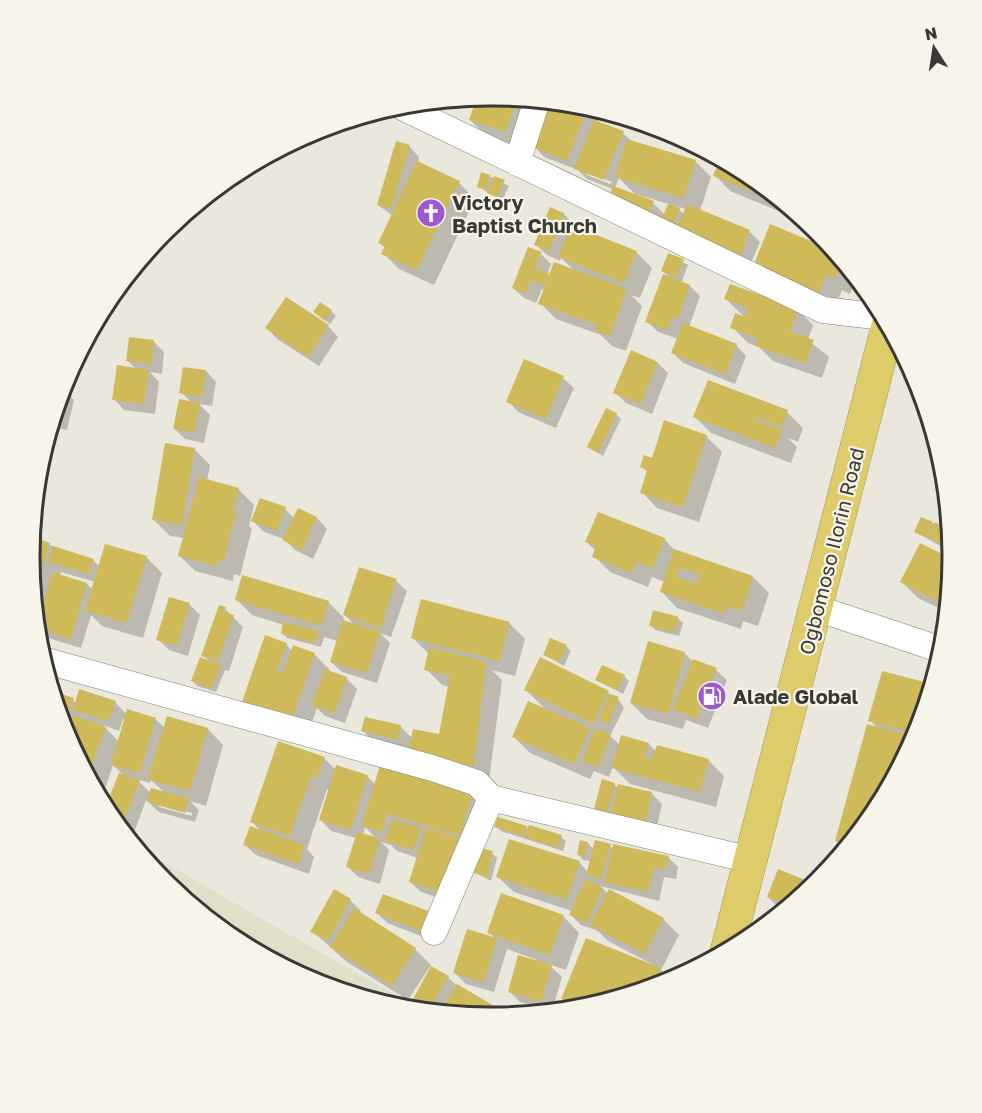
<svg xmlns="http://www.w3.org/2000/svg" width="982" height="1113" font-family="'Golos Text',sans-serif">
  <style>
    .built { fill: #e1deca }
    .shadow { fill: #0003; fill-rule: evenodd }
    .building { fill: #ceba58; fill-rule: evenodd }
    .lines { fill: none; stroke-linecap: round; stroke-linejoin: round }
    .street-casing { stroke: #807e73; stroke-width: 27 }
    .highway-casing { stroke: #a49856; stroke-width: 34 }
    .street { stroke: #fff; stroke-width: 26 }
    .highway { stroke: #decb69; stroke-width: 33 }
    .labels { text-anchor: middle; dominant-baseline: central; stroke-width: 4.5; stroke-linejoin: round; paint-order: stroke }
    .poi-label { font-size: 20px; font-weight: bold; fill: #393834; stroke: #f7f5e9; text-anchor: start }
    .street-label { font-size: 20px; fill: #393834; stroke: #f7f5e9 }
    .rim { fill: none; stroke: #393834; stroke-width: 3 }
  </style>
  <rect width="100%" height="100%" fill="#eae8dc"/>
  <path class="built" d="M135,846L423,1011L401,1009L314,982L235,940L165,882Z"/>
  <path class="shadow" d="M491,96L538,100L522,147L486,136L470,120L478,97Z
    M448,100L447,106L435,101Z
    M431,101L426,115L401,104Z
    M552,102L588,108L598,118L597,122L623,133L631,141L695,161L711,177L700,211L749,231L760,242L750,265L688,241L613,189L587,179L578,170L544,157L534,146ZM587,172L612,182L610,184L587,175ZM619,178L635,194L669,204L665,215L653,203L615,188ZM675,206L686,209L684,214Z
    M594,109L631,119L627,128L604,119Z
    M642,123L668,131L693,144L648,129Z
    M409,146L419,157L418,163L459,183L475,199L434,285L399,269L383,253L385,248L380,243L393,216L378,205Z
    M721,159L747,173L825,240L804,232L788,215L730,191L715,175Z
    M489,176L509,186L502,201L479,187Z
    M551,209L564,214L574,225L573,227L636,252L652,268L640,298L631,295L642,306L626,351L612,346L601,335L556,319L540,303L545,290L542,289L536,303L524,298L513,288L541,254L551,264L547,274L550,277L575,271L561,258L560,261L547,255L536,245Z
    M835,252L856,278L850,294L842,290L834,310L770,284Z
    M669,255L688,265L681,283L690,286L700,296L689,327L736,345L746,356L735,384L683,363L673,353L678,339L658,332L647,321L671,279L663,271Z
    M726,299L797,309L813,325L808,340L829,357L822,378L773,361L759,347L748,343L732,327L745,318Z
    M331,311L336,316L330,324L320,317Z
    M328,326L338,337L319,366L277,339L267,328Z
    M154,342L164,352L162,374L150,372L159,382L155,414L124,410L114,399L137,370L127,360Z
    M658,363L668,373L652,414L626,403L615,392Z
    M206,371L216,382L212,406L199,404L210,415L204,443L185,439L174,428L192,403L181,392Z
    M563,378L574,388L556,428L518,412L508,401Z
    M709,381L787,412L803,428L798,442L788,438L797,447L791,463L711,433L695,417Z
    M62,389L74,400L67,430L51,427Z
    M616,414L621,419L603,456L589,447Z
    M706,436L722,452L699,522L657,508L642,492L648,473L642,467Z
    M194,449L210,465L207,481L238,489L254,505L249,526L252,529L240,576L234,574L233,581L195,571L180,556L184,538L170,536L154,520Z
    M285,509L294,518L298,510L317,518L327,529L313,559L295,550L284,539L264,532L253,521Z
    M933,523L950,531L952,553L916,532Z
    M32,539L93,560L100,567L146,557L162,573L143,638L102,626L91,615L81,648L48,638L42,633L39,645L30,556ZM61,572L95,582L93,590L87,584L60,576Z
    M664,539L676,551L753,577L769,593L758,626L743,621L741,629L677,608L662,592L665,582L652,577L648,587L610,572L594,556L596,551L587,542Z
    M952,561L947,612L918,598L902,582Z
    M396,581L407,591L391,637L380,633L390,643L377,683L342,672L331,662L338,641L324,637L321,647L287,638L282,633L284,625L252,615L236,599L328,602L344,618L343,622L356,626L345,615Z
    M189,604L200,615L188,656L169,650L158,639Z
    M225,609L243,627L229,671L225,670L216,692L197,686L193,681L210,662L203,655Z
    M678,618L683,623L679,636L655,630L651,625Z
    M509,623L525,639L515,676L492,670L502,680L489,781L373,742L363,731L401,727L413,739L440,736L450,687L442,685L426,669L429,654L413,638Z
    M286,644L292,651L314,654L330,670L329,672L346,678L357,689L345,723L325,716L317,708L308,734L260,718Z
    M566,646L571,651L564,666L545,655Z
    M685,653L693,662L716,670L727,680L708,728L686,720L683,729L647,719L631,703Z
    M624,676L629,681L623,694L596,680Z
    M526,690L608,693L618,699L624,708L610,736L620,745L649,744L656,752L708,760L724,776L716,807L630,784L613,767L609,777L594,771L590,779L530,753L514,737L547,711Z
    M53,693L77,703L115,702L127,715L155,719L165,728L208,729L223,745L206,806L190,801L199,810L195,822L159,812L146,800L134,833L120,827L106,810L120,775L125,777L113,765L101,800L65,733ZM123,719L126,720L119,742L103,725L119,731ZM136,779L150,783L151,780L165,793H151ZM159,804L192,813V816L159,807Z
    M870,720L917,733L874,813L845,849L837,841L877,728Z
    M324,758L336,770L367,776L376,785L472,794L488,810L452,902L421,892L410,882L418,858L397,851L391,845L381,842L389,850L380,884L358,877L348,867L356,838L331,831L321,820L330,790L327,789L307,849L314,857L309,874L256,855L245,845L262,832L252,822ZM365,827L377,839L363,835Z
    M614,784L619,789L652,794L662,804L655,835L599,817Z
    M496,826L526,827L561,837L566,841L563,851L501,831Z
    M588,843L594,850L610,846L614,850L668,857L678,867L676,879L664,877L659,901L600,886L608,894L663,919L679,935L661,970L671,980L574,1009L563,999L652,964L608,941L598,931L581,925L571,915L572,911L514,892L498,877L579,862L588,872L591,861L583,860L579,855Z
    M492,853L497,858L491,881L476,873Z
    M779,871L814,885L776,916L779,908L768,897Z
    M335,891L350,900L361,911L359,913L415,949L431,965L408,1000L347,962L312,931Z
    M384,895L434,941L387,923L377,913Z
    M502,895L564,917L579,933L566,970L548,964L562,977L552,1011L520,1002L509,991L537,960L507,949L494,992L466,984L455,973L496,939L489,932Z
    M448,977L457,986L508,1016L491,1017L425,1011L414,1000Z"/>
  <path class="building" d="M491,96L517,98L506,132L469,120L477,97Z
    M550,101L588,107L567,161L532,147Z
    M594,120L624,131L604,180L574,169Z
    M627,139L696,160L684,198L615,177Z
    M396,141L410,145L391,209L377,205Z
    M720,159L747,173L778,198L776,201L713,176Z
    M417,161L460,181L417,270L381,254L385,246L378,243Z
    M481,172L490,175L486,190L477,187Z
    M494,176L505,180L497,197L487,193Z
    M613,186L654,201L649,214L608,198Z
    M668,204L680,208L672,228L660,223Z
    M687,204L750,230L740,256L676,230Z
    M550,207L564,213L549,251L534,245Z
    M789,208L811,225V226L786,216Z
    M770,224L833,250L842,260L834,279L826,275L818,295L752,269Z
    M571,225L637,251L624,283L558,257Z
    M528,247L542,252L535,268L549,273L544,285L531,280L526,294L512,288Z
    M668,253L684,259L677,277L661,271Z
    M554,262L627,289L610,336L594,331L597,325L538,304Z
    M663,274L690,285L678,319L672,317L667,330L645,322Z
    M730,284L798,308L790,331L814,340L806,363L755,346L758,338L730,328L735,313L745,317L748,308L724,299Z
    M286,297L329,325L308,357L265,328Z
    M320,302L332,310L325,320L313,312Z
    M683,323L737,344L725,374L671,353Z
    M129,337L154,340L151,364L126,361Z
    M631,350L658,362L641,404L613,393Z
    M524,359L564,376L546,419L506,402Z
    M117,365L149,370L144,404L112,400Z
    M183,367L206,370L202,397L179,393Z
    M708,380L788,410L782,427L755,417L754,420L782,430L775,448L693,417Z
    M61,392L56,421L53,420L56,410Z
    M179,399L200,403L194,433L173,429Z
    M606,408L617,413L598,453L587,447Z
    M664,420L707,435L683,507L640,493L647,470L640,467L644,455L652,458Z
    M165,443L195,448L182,525L152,520Z
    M199,477L239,488L233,511L236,512L224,561L219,559L217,566L178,556Z
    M260,498L286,507L277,531L251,521Z
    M298,508L317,517L302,550L282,540Z
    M598,512L665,538L653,569L636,562L632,573L592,557L596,546L585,542Z
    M921,517L933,522L927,538L914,532Z
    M935,522L949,529L951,549L928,537Z
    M32,537L50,543L34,595L30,556Z
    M920,543L952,559L947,606L900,582Z
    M105,544L147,556L127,623L85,611Z
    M53,546L94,559L89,574L48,562Z
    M674,549L753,576L742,611L727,606L725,614L660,592ZM680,568L700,574L697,584L677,577Z
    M359,567L397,579L381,628L343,615Z
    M52,572L87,583L71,639L37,629Z
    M242,575L329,601L321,626L235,600Z
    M169,597L190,603L177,646L156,640Z
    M421,599L510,622L499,661L411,638Z
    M219,605L226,607L224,612L234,615L218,661L201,656Z
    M653,610L679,617L674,632L649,626Z
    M343,620L380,631L367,673L330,662Z
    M283,622L319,631L316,643L281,634Z
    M265,635L287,643L277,671L283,673L293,645L315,653L292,719L242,702Z
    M550,638L567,645L559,662L543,655Z
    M648,641L685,652L668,714L630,703Z
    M429,647L486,662L474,766L408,753L413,729L439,734L450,675L424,670Z
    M200,657L221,665L211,689L191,681Z
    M540,657L609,691L593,724L524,690Z
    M693,659L717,668L697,719L673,709Z
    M602,665L625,675L618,690L595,680Z
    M325,669L347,677L335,713L312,705Z
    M882,671L932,684L917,734L868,721Z
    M79,689L116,701L109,721L73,710Z
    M52,691L74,698L64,728Z
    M610,694L619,697L608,724L599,720Z
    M528,701L590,728L574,764L512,737Z
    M127,709L156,718L140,773L111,765Z
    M73,715L106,727L88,776L66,735Z
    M167,716L208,728L190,791L148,779Z
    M365,717L401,725L398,740L361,731Z
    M867,724L915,737L874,813L848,845L835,841Z
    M595,728L611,735L598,767L582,761Z
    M621,735L649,743L645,757L652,759L657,745L709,759L700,792L612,768Z
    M278,741L325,757L317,778L311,776L290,836L250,822Z
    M336,765L368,775L351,830L319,820Z
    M380,765L473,793L460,835L387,814L382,832L362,826Z
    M119,773L140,780L123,823L113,819L105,808Z
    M602,779L615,783L606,816L593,813Z
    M618,784L652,792L645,825L610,817Z
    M151,788L189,798L185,813L147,802Z
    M498,817L527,826L524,836L494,827Z
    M392,819L421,828L414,850L385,841Z
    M529,825L562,835L558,848L525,837Z
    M250,826L305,845L298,864L243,845Z
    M426,827L458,837L441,892L409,882Z
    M357,832L380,838L369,874L346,867Z
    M509,839L580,861L567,900L496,877Z
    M580,840L588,842L585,857L577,855Z
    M595,840L611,844L601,879L586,875Z
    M613,844L669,856L665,869L654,867L648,892L605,882Z
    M481,848L493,851L487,877L474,873Z
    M778,869L815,884L788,906L767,897Z
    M585,879L603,888L587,923L569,915Z
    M334,889L351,899L328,941L310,932Z
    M609,889L664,918L645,954L590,925Z
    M501,893L564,915L550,955L487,933Z
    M383,894L431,912L423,932L375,913Z
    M354,908L416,948L392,986L330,947Z
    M467,929L497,938L484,982L453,973Z
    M586,938L661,968L654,987L584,1008L561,999Z
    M518,955L552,965L541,1002L508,992Z
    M431,966L449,976L429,1010L412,1001Z
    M457,984L511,1016L491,1017L440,1013Z"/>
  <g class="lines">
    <g class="street-casing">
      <path id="street" d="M398,105L823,310L883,317
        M517,163L537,100
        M816,608L942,650
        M43,660L432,768L477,783L491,798L751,860
        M434,932L491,798"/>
    </g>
    <g class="highway-casing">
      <path id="highway" d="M727,951L888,326"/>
    </g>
    <use href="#street" class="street"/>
    <use href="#highway" class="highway"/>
  </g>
  <defs>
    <g id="church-disc" transform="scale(1.5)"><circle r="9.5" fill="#9d59cf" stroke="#f7f5e9"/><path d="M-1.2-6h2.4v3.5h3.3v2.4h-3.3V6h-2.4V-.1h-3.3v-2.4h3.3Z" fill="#fff"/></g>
    <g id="fuel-disc" transform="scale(1.5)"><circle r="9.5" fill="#9d59cf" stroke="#f7f5e9"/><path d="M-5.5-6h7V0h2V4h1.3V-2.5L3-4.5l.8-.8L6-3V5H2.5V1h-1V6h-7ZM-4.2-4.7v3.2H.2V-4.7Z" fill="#fff"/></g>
  </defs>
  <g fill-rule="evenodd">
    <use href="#church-disc" x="431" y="213"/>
    <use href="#fuel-disc" x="712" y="696"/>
  </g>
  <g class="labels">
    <g class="poi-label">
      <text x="452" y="202">Victory<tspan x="452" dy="23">Baptist Church</tspan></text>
      <text x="733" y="696">Alade Global</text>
    </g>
    <g class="street-label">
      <text transform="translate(831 551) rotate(-76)">Ogbomoso Ilorin Road</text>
    </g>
  </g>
  <path d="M0 0H982V1113H0ZM490 106H492A450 450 0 0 1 942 556V557A450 450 0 0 1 492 1007H490A450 450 0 0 1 40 557V556A450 450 0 0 1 490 106Z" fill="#f7f5e9" fill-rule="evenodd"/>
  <path class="rim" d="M490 106H492A450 450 0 0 1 942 556V557A450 450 0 0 1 492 1007H490A450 450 0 0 1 40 557V556A450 450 0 0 1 490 106Z"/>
  <g transform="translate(934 48) rotate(348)" stroke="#f7f5e9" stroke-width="4.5" paint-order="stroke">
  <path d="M0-4.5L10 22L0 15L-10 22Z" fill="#393834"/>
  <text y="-9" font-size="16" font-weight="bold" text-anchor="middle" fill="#393834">N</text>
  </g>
</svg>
